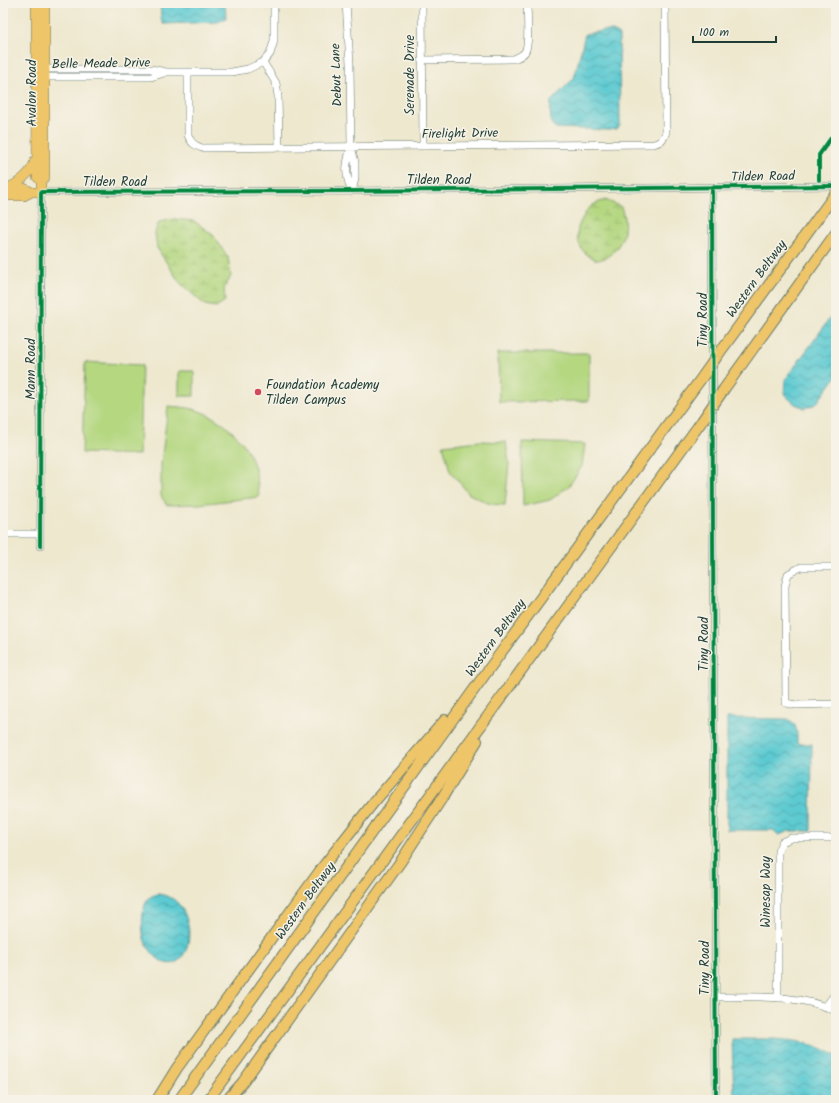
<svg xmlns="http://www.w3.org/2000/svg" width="839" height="1103" font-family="Kalam,sans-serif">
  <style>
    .wetland { fill: url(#wetland-marsh); stroke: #6a8a5a }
    .pitch { fill: #b4d780; stroke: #6a8a5a }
    .water { fill: url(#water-waves); stroke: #3e8482 }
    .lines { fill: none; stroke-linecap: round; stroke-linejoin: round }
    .minor-casing { stroke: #67796a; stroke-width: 8 }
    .major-casing { stroke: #67796a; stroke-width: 10 }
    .highway-casing { stroke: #67796a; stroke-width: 12 }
    .minor { stroke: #fff; stroke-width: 7 }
    .major { stroke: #eec569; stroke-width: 9 }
    .highway { stroke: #eec569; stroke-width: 10 }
    .highway-bridge-casing { stroke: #67796a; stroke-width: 12; stroke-linecap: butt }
    .highway-bridge { stroke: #eec569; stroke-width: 10 }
    .cycleway-casing { stroke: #f7f3e8; stroke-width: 6 }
    .cycleway { stroke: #00873e; stroke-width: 4 }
    .poi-dot { fill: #d1495b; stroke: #f7f3e8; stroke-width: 1.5 }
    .labels { text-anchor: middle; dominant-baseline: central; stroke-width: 3; stroke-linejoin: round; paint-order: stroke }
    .street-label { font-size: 13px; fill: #1f3d34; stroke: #f7f3e8 }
    .poi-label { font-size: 13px; fill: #1f3d34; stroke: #f7f3e8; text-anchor: start }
  </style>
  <defs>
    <pattern id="wetland-marsh" width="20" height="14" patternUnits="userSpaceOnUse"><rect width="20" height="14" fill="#b4d780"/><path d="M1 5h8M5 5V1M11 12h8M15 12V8" fill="none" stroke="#9ab96f"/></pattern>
    <pattern id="water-waves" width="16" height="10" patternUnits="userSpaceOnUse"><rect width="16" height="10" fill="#5dcad1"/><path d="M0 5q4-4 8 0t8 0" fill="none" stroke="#4ca5aa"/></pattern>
  </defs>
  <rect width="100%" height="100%" fill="#f7f3e8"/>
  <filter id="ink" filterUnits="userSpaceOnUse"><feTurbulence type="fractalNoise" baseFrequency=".025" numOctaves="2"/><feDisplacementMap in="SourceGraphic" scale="8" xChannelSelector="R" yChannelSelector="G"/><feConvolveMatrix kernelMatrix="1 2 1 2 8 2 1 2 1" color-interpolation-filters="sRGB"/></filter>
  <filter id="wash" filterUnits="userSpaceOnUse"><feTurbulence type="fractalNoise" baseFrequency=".012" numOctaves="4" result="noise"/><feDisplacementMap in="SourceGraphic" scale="16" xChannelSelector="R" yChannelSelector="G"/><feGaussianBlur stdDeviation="0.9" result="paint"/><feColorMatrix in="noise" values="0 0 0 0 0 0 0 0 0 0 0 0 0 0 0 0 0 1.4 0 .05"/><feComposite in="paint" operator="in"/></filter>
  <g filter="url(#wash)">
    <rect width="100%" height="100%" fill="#eee8cf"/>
    <path class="wetland" d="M606,200L621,207C627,223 626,239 613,252C609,256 603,260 597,260C594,259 593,258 591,257C579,252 574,234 580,223C587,209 590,204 606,200Z
      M175,219L194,221L213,235L228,257L231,276L224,289L225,301L216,307L205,305L180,283L157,248L155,233L159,222Z"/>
    <path class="pitch" d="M498,353H589V401L499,402Z
      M85,362L142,365L139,455L82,453Z
      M179,371H194V396H179Z
      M168,406C177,407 188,407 196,410C217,416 240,435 250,455C256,468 258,483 259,497L199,504L167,505L161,496V464Z
      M480,441L506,442L509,463L505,505L490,504L469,494L450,471L443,445Z
      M522,442L585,444L582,466L569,486L550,500L523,506Z"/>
    <path class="water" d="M160,3H225L226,18L218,22L163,24L161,19Z
      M602,31H612L617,33L619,36L620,125L617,129L609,130L555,128C549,121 550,111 551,101L574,78L576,71L585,34Z
      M836,310V377L816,404L805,408L795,404L784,394L785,380Z
      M727,718L788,719C798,724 797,733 797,743L799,744H812L811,831H789L779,835L773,830H727Z
      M158,894C164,895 168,896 173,899C190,911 194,941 182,957C169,974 151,955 145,941C141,932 141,908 148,899C151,896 154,895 158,894Z
      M765,1039C790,1039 814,1042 836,1056V1100H734L732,1039Z"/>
  </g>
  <g filter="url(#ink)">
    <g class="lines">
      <g class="minor-casing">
        <path id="minor" d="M346,3L350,63L351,147L355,162V179L352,191
          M422,3L423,146
          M422,60L514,59C518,57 522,56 525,52C530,43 527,14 527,3
          M263,62L276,83L278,96L279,147
          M40,69H151L166,72H232L248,69L263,62L270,54L274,41V3
          M188,72V135C191,143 194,145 202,148L654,144C661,142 664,139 666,132L665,3
          M41,77H151L164,73
          M351,147C346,164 344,174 352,191
          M712,188L713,537L716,1100
          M3,534H40
          M40,546L41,192L352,191L836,186
          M836,567H801L788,574L785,586L786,703L796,705L836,704
          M716,997C755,997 800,994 836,1011
          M778,998V851L782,842L791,838H836
          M826,1006L836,993"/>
      </g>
      <g class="major-casing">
        <path id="major" d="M41,181L45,177V3
          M10,187C21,181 32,173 35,160
          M3,188H24L32,192H41V181L37,177L36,3
          M3,196H24L32,192"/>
      </g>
      <g class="highway-casing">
        <path id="highway" d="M720,352L836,193
          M724,389L836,233
          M157,1100L177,1068L325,864L374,802L445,720
          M179,1100L486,673L703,376
          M208,1100L614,543L702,421
          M227,1100L243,1082L401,861L442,798L477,741"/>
      </g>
      <use href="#minor" class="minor"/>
      <use href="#major" class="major"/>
      <use href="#highway" class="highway"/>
      <g class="highway-bridge-casing">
        <path id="highway-bridge" d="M703,376L720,352
          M702,421L724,389"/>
      </g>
      <use href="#highway-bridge" class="highway-bridge"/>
      <g class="cycleway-casing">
        <path id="cycleway" d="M819,180V155L836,131
          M712,188L713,537L716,1100
          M40,546L41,192L352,191L836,186"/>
      </g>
      <use href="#cycleway" class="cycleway"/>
    </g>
  </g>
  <circle class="poi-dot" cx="258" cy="392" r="4"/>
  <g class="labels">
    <g class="street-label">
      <text transform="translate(101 64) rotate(-1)">Belle Meade Drive</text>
      <text transform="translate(337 75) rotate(-92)">Debut Lane</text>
      <text transform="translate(410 75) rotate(-90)">Serenade Drive</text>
      <text transform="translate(32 93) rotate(-90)">Avalon Road</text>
      <text transform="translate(460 134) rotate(-1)">Firelight Drive</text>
      <text transform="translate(763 177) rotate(-1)">Tilden Road</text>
      <text x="439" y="180">Tilden Road</text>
      <text x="115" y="182">Tilden Road</text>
      <text transform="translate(757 279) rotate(-54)">Western Beltway</text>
      <text transform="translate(703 320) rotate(-90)">Tiny Road</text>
      <text transform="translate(31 369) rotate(-90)">Mann Road</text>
      <text transform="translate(496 638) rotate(-54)">Western Beltway</text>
      <text transform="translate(704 644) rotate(-90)">Tiny Road</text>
      <text transform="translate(766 892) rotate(-90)">Winesap Way</text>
      <text transform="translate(306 901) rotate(-54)">Western Beltway</text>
      <text transform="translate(705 968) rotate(-90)">Tiny Road</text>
    </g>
    <g class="poi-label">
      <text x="266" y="385">Foundation Academy<tspan x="266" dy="15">Tilden Campus</tspan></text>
    </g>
  </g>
  <rect width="839" height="1103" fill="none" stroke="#f7f3e8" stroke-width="16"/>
  <path d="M693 36v6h83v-6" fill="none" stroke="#1f3d34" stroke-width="2"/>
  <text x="699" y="36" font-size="12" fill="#1f3d34" stroke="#f7f3e8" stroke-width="3" paint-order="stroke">100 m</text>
</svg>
